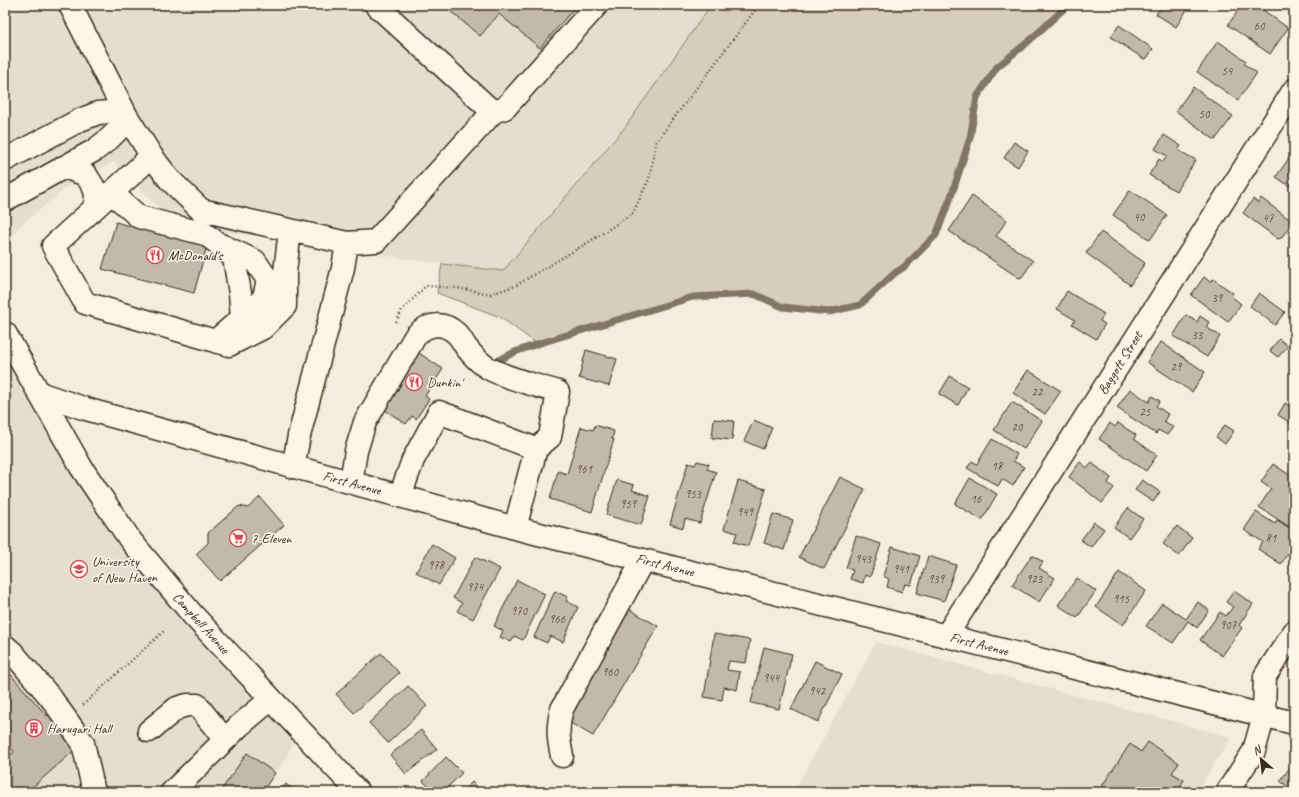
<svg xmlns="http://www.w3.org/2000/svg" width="1299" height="797" font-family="Caveat,sans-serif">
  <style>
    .built { fill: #e5ddce }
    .green { fill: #d6cdbd; stroke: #887c6e }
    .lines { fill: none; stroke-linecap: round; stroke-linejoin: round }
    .stream { stroke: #817466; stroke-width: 7 }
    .building { fill: #c3b9aa; stroke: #3b2a1e }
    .minor-casing { stroke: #3b2a1e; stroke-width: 25 }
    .major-casing { stroke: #3b2a1e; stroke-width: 25 }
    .path { stroke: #3b2a1e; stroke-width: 2.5; stroke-dasharray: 1 3; stroke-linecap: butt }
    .minor { stroke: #fcf5e5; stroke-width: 22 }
    .major { stroke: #fcf5e5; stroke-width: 22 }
    .labels { text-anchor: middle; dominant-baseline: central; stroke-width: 3; stroke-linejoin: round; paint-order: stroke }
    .number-label { font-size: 12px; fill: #5d4e41 }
    .poi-label { font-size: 14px; fill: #3b2a1e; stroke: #fcf5e5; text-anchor: start }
    .street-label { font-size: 14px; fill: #3b2a1e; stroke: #fcf5e5 }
  </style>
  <rect width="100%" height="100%" fill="#f4eddd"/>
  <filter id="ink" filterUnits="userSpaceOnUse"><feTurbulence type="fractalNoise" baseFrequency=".025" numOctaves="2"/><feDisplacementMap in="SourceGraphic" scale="8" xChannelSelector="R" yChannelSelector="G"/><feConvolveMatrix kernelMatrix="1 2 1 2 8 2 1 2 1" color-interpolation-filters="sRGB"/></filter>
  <g filter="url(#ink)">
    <path class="built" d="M5,5H711L626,126L503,271L442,264L175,224L114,162L67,187L20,226L5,247Z
      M5,333L81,467L299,730L286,758L263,792H5Z
      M876,642L1231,737L1197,792H794Z"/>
    <path class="green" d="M711,5H1068L1028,42L997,67L977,97L970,138L952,194L936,235L904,267L860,305L829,312L783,307L754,294L693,297L537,344L500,317L437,293L442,264L503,271L626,126Z"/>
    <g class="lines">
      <path class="stream" d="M499,360L515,352L537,344L693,297L754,294L783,307L829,312L860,305L895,273L904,267L936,235L952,194L970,138L977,97L997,67L1028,42L1068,5"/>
    </g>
    <path class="building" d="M443,5H577L540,48L499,14L480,36Z
      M1163,5H1184L1188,8L1176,27L1156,14Z
      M1242,5H1256L1288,28L1270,54L1228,25Z
      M1119,25L1153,49L1147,58L1144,59L1111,37Z
      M1218,41L1246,61L1244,64L1257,73L1238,100L1197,72Z
      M1193,87L1233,116L1215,140L1176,111Z
      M1164,135L1181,146L1178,150L1196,160L1176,191L1149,175L1159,159L1163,162L1167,156L1155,149Z
      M1014,142L1028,151L1018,167L1004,158Z
      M1289,158L1294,162V189L1276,177Z
      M1130,190L1167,215L1150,240L1113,215Z
      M972,196L1007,220L996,236L1033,261L1022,277L1019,278L949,231Z
      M1261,198L1293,222L1281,238L1278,239L1243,213L1253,199L1258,203Z
      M116,222L146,231L147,225L208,242L194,293L102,269Z
      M1101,232L1145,263L1130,285L1086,253Z
      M1204,277L1210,282L1213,279L1233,293L1231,296L1241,304L1228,322L1191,295Z
      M1067,291L1104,314L1100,321L1105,324L1096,339L1072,324L1075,320L1057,309Z
      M1259,293L1285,312L1275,325L1250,306Z
      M1186,315L1197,322L1200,316L1209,322L1206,327L1220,336L1207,357L1173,336Z
      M1279,339L1288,346L1278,357L1270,351Z
      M1161,342L1205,372L1192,392L1147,362Z
      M586,350L617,359L609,386L579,378Z
      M416,351L443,369L425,396L429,399L416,419L412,416L406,424L379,406Z
      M1028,370L1061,391L1045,414L1013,393Z
      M950,376L968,387L958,405L939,394Z
      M1130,389L1149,402L1152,396L1160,401L1156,406L1168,414L1164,421L1173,427L1167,435L1158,430L1156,434L1117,408Z
      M1012,402L1042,421L1024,449L994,430Z
      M1285,403L1294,409V425L1278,415Z
      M714,419L734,421L732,440L712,438Z
      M754,420L772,428L763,449L744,441Z
      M1110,423L1115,427L1118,423L1136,435L1134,439L1157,455L1146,471L1099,439Z
      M595,425L614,431L612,439H614L592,512L550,499L558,471L567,474L581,427L593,430Z
      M1225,425L1234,431L1225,444L1216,437Z
      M992,439L1017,454L1013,461L1024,467L1013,486L1002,479L998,486L967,468L972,461L977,464Z
      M697,461L709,464L707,469L716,472L700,523L685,519L683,528L670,524L688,463L695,465Z
      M1080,462L1087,468L1092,463L1111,478L1108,483L1114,488L1102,503L1069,477Z
      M1273,464L1294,478V530L1259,507L1271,489L1261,482Z
      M840,477L865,489L824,569L799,557Z
      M970,478L997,494L982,520L955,504Z
      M617,480L634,485L632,490L650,496L641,525L606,515Z
      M1142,480L1160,492L1153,502L1135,490Z
      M738,481L766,489L748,546L734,542L737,533L724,529Z
      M260,497L284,525L220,581L196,554L208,543V533L239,506L248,508Z
      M1128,508L1143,519L1129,538L1114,527Z
      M1256,512L1275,524L1277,520L1294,531V544L1281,564L1258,549L1263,542L1244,530Z
      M773,514L793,520L784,550L764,543Z
      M1094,522L1104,529L1091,547L1081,540Z
      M1177,526L1192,538L1179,556L1163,544Z
      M856,536L881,544L870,577L865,575L863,583L850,579L853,570L846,568Z
      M432,544L455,558L439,585L416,572Z
      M892,547L920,556L911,585L905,584L902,592L887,587L889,579L883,576Z
      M1032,555L1043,562L1039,568L1055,578L1039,602L1012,585Z
      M928,556L956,565L944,601L917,593Z
      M475,557L500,569L473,619L457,611L462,603L453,598Z
      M1119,572L1146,591L1123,625L1096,607Z
      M1077,578L1096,591L1077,618L1058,605Z
      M517,580L545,594L523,640L514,636L511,642L500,637L503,631L494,626Z
      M555,591L568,597L566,601L578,607L563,642L550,636L547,643L534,637Z
      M1234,591L1253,604L1239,625L1242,628L1222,656L1200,640L1220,612L1226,616L1233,607L1226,602Z
      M1198,602L1209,610L1197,628L1188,621L1173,643L1146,626L1162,603L1186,619Z
      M627,608L658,626L593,736L562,718Z
      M714,634L750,640L746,663L729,661L727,670L740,672L737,690L724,687L722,700L704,697Z
      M764,647L792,654L779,709L751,703Z
      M381,653L399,673L354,713L336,694Z
      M815,661L842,674L818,722L791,709Z
      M5,668L47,716L53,711L66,726L60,731L76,749L27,792H5V760L14,752L5,741Z
      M408,686L427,706L388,743L369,723Z
      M421,730L437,749L406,774L390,755Z
      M1148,742L1179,763L1172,773L1184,780L1176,792H1098L1130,744L1141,752Z
      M247,753L275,773L262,792H220Z
      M446,757L462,773L443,792H434L423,781Z
      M1291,766L1294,768V791L1280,781Z
      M472,782L481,792H462Z
      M286,784L296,792H280Z"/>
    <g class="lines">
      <g class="minor-casing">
        <path id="minor" d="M70,5L126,115L151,155L169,179L201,210L347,243L343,268L299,436L293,467
          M493,112L505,108L597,5
          M151,155L142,165L53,246L85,303L229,345L263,328L285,306V272L290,230
          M5,160L80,120L98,113L109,112L126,115
          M64,167L86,175L93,186L96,193L95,207
          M111,192L139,217L205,234L220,245L234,258L240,293L242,318L220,337L217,342
          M5,200L95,150L109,139L120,128L126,115
          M347,243L376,241L493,112L376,5
          M223,246L255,261L268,280L264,297L251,312L242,318
          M351,482L356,451L365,422L416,335C429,322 444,322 457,334C461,338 463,343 466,347C472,355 480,363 488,368C508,379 536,385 558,392L550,437L536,449L515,528
          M400,496L413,460L439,412L536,449
          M946,636L1294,90
          M5,646L13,653L51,698L83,743L94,792
          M149,731L177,708L187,705H197L225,740
          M562,756C558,738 557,727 562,709L643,560
          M172,792L239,726L271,699
          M1227,792L1254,751L1264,715L1265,676L1294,632"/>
      </g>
      <g class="major-casing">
        <path id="major" d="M5,333L81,467L97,491L131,541L192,614L358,792
          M39,393L86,409L515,528L1294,723"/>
      </g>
      <path class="path" d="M396,322L402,310L426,286L457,288L491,294L515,286L597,237L633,213L649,179L656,142L759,5
        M83,705L165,630"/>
      <use href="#minor" class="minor"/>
      <use href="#major" class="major"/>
    </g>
  </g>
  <defs>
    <g id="restaurant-ring" transform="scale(0.9)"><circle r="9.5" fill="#fcf5e5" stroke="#d1495b" stroke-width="1.5"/><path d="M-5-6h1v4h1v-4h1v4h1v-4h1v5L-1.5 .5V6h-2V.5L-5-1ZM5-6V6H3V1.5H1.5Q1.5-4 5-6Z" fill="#d1495b"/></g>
    <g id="supermarket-ring" transform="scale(0.9)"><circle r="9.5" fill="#fcf5e5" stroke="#d1495b" stroke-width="1.5"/><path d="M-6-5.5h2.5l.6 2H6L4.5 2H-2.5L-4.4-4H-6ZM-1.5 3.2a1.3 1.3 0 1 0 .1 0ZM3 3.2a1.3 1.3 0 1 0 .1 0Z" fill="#d1495b"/></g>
    <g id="university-ring" transform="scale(0.9)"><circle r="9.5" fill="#fcf5e5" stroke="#d1495b" stroke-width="1.5"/><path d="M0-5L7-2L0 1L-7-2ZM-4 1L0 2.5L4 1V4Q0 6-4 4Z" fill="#d1495b"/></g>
    <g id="building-ring" transform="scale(0.9)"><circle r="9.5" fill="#fcf5e5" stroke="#d1495b" stroke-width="1.5"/><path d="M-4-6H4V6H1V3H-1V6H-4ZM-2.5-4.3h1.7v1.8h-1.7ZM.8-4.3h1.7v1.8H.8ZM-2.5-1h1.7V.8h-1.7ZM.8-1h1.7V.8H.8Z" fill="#d1495b"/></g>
  </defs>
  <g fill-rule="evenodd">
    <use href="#restaurant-ring" x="155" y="255"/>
    <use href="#restaurant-ring" x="414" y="382"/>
    <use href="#supermarket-ring" x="238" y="538"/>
    <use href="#university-ring" x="79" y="569"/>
    <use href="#building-ring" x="34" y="728"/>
  </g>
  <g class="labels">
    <g class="number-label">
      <text x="1259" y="26">60</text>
      <text x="1227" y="71">54</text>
      <text x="1204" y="114">50</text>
      <text x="1139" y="217">40</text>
      <text x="1268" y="218">47</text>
      <text x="1217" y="298">39</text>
      <text x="1197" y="335">33</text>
      <text x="1176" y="367">29</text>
      <text x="1037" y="392">22</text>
      <text x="1145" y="412">25</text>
      <text x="1017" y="427">20</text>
      <text x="997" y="466">18</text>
      <text x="584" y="469">961</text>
      <text x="693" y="494">953</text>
      <text x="976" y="499">16</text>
      <text x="628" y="504">959</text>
      <text x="745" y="512">949</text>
      <text x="1271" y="538">81</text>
      <text x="863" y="559">943</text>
      <text x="436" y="565">978</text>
      <text x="901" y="569">941</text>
      <text x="936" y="579">939</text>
      <text x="1034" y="579">923</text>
      <text x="475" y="587">974</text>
      <text x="1121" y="599">915</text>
      <text x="519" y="611">970</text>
      <text x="557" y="619">966</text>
      <text x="1228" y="625">907</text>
      <text x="610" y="672">960</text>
      <text x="771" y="678">944</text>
      <text x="817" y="691">942</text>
    </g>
    <g class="poi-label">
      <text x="168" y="255">McDonald's</text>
      <text x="427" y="382">Dunkin'</text>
      <text x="251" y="538">7-Eleven</text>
      <text x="92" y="561">University<tspan x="92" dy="16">of New Haven</tspan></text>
      <text x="47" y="728">Harugari Hall</text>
    </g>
    <g class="street-label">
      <text transform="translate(1120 363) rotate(-58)">Baggott Street</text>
      <text transform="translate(352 483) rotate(15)">First Avenue</text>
      <text transform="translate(665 565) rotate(14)">First Avenue</text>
      <text transform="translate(201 623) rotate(48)">Campbell Avenue</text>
      <text transform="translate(979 644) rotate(14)">First Avenue</text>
    </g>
  </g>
  <rect width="1299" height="797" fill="none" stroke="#fcf5e5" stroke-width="20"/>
  <rect x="10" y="10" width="1279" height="777" fill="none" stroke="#3b2a1e" stroke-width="1.5" filter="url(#ink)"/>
  <g transform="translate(1261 759) rotate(332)" stroke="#fcf5e5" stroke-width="3" paint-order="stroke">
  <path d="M0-3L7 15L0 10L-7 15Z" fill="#3b2a1e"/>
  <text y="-6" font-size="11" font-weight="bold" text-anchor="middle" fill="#3b2a1e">N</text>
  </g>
</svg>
